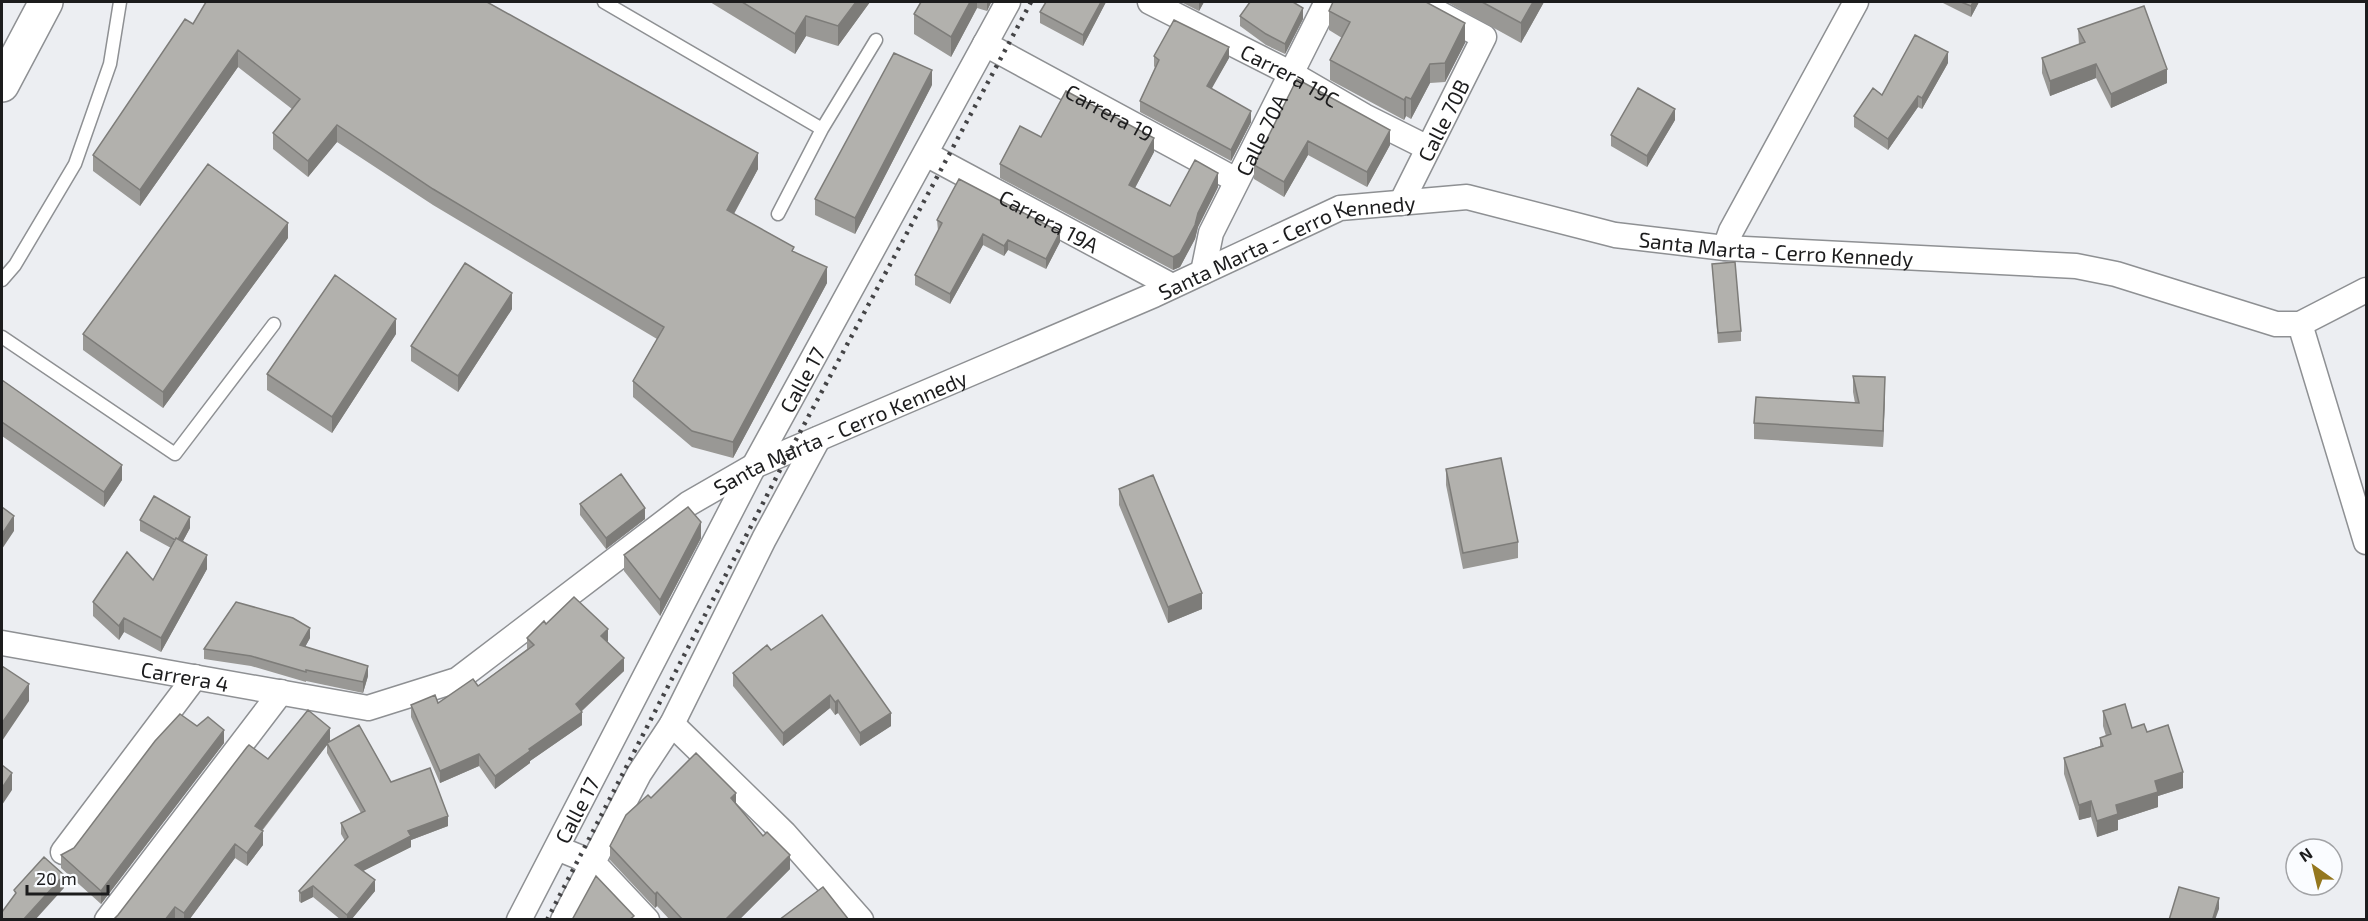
<svg xmlns="http://www.w3.org/2000/svg" width="2368" height="921" font-family="'Exo 2',sans-serif">
  <style>
    .lines { fill: none; stroke-linecap: round; stroke-linejoin: round }
    .service-casing { stroke: #8e9093; stroke-width: 15 }
    .minor-casing { stroke: #8e9093; stroke-width: 27 }
    .trunk-casing { stroke: #8e9093; stroke-width: 36 }
    .service { stroke: #fff; stroke-width: 12 }
    .minor { stroke: #fff; stroke-width: 24 }
    .trunk { stroke: #fff; stroke-width: 33 }
    .rail { stroke: #444446; stroke-width: 4.5; stroke-dasharray: 3 6; stroke-linecap: butt }
    .wall { fill: #999895 }
    .shaded-wall { fill: #7d7c79 }
    .building { fill: #b2b1ad; stroke: #7d7c79; stroke-width: 1.5 }
    .labels { text-anchor: middle; dominant-baseline: central; stroke-width: 6; stroke-linejoin: round; paint-order: stroke }
    .street-label { font-size: 21px; fill: #1c1c1d; stroke: #fafcff }
  </style>
  <rect width="100%" height="100%" fill="#eceef2"/>
  <g class="lines">
    <g class="service-casing">
      <path id="service" d="M604,2L822,129
        M778,214L822,129L876,40
        M2,280L15,265L75,164L110,64L120,2
        M2,337L175,454L274,324"/>
    </g>
    <g class="minor-casing">
      <g id="minor">
        <path id="s1" d="M1150,2L1290,73L1364,116L1428,148"/>
        <path id="s2" d="M985,44L1236,180"/>
        <path id="s3" d="M926,154L1172,286"/>
        <path id="s4" d="M1401,203L1484,37L1418,2"/>
        <path d="M1725,248L1731,231L1856,2"/>
        <path id="s5" d="M1203,272L1211,233L1327,2"/>
        <path d="M2300,324L2366,542"/>
        <path id="s6" d="M2,643L368,708L457,680L688,504L754,466L1154,295L1340,208L1467,197L1615,235L1725,248L2076,266L2116,274L2276,324H2300L2366,290"/>
        <path d="M672,724L764,539L818,439"/>
        <path d="M557,848L579,857L600,870L647,920"/>
        <path d="M63,852L195,677"/>
        <path d="M107,920L281,692"/>
        <path id="s7" d="M519,920L754,466L1008,2"/>
        <path d="M563,920L639,774L672,724L784,833L861,920"/>
      </g>
    </g>
    <g class="trunk-casing">
      <path id="trunk" d="M2,85L46,2"/>
    </g>
    <use href="#service" class="service"/>
    <use href="#minor" class="minor"/>
    <use href="#trunk" class="trunk"/>
    <path class="rail" d="M547,920L791,449L1031,2"/>
  </g>
  <path class="wall" d="M710,2H870L838,46L806,36L795,54Z
    M921,2H991V3L987,11L977,8L951,57L914,34V14Z
    M1046,2H1106L1083,46L1040,23V12Z
    M1181,2H1204L1199,11Z
    M1447,2H1544L1521,43Z
    M1941,2H1979L1971,17Z
    M1329,11L1465,43L1445,82L1430,83L1411,119L1406,116L1404,120L1330,80V60L1342,38L1329,30Z
    M1240,16L1303,19L1285,54L1266,45L1240,26Z
    M193,24L758,169L734,214L794,252L827,283L733,458L692,447L633,397V381L657,339L433,205L337,142L308,177L273,149V133L292,109L238,67L140,206L93,171V155Z
    M2078,29L2167,83L2111,108L2096,78L2050,96L2042,73V58L2079,45Z
    M1154,56L1229,58L1211,88L1251,122L1231,161L1140,112V101L1155,68L1154,66Z
    M1948,63L1922,109L1918,107L1888,150L1854,127V116L1882,95Z
    M1297,79L1390,145L1367,187L1308,155L1284,197L1254,179V165Z
    M932,85L855,234L815,215V199Z
    M1675,120L1647,167L1611,146V135Z
    M1041,137L1154,152L1135,188L1170,206L1218,187L1198,227L1195,239L1180,267L1173,270L1000,178V164Z
    M937,220L1060,242L1046,269L1008,250L1004,256L983,245L950,304L915,285V275L938,231Z
    M288,238L163,408L83,350V334Z
    M1712,264L1741,331V341L1718,343Z
    M512,309L458,392L411,361V346Z
    M396,334L332,433L267,390V374Z
    M1853,376L1885,393L1883,447L1754,439V423L1855,403L1853,392Z
    M2,380L122,480L104,507L2,436Z
    M1446,469L1518,542V558L1463,569L1446,485Z
    M1119,489L1202,609L1168,623L1119,505Z
    M580,504L645,519L606,549L580,515Z
    M140,520L190,528L183,541L207,569L161,652L124,632L119,640L93,616V602L153,580L171,548L140,531Z
    M701,538L660,616L624,571V555Z
    M546,624L608,641L607,642L624,671L581,712L582,725L530,761V763L495,789L479,766L440,783L411,717V705L438,703L478,686L527,649V638Z
    M310,638L305,647L368,676L363,693L306,681V682L251,666L204,659V649Z
    M771,650L891,726L860,746L838,713L835,715L830,708L783,746L733,686V673Z
    M2103,711L2132,728L2147,732L2183,788L2158,796V807L2118,820V830L2097,837L2091,817L2079,820L2064,774V758L2100,746V738L2106,736L2103,726Z
    M197,726L224,743L101,904L61,868V855L74,848Z
    M330,741L391,782L448,826L411,840V847L363,871L375,891L351,920H341L313,897L301,903L299,901V891L345,841L341,834V823L361,813L327,753V745L262,831L263,845L247,866L235,858L189,920H113L118,915L268,759Z
    M651,798L736,804L790,869L739,920H670L657,906L655,908L610,860V846Z"/>
  <path class="shaded-wall" d="M856,2H870L838,46V26Z
    M970,2H977V8L951,57V37Z
    M987,2H991L987,11Z
    M1101,2H1106L1083,46V35Z
    M1199,2H1204L1199,11Z
    M1533,2H1544L1521,43V23Z
    M1973,2H1979L1971,17V6Z
    M1303,8V19L1285,54V44Z
    M806,16V36L795,54V34Z
    M1465,23V43L1445,82V63Z
    M1229,47V58L1207,97V86Z
    M238,50V67L140,206V190Z
    M1948,52V63L1922,109V98Z
    M1430,64V83L1411,119V99Z
    M2096,64V78L2050,96V81Z
    M2167,69V83L2111,108V94Z
    M932,70V85L855,234V218Z
    M1918,96V107L1888,150V139Z
    M1406,97V116L1404,120V100Z
    M1675,109V120L1647,167V156Z
    M1251,111V122L1231,161V150Z
    M337,125V142L308,177V161Z
    M1390,130V145L1367,187V172Z
    M1154,138V152L1129,199V185Z
    M1308,141V155L1284,197V182Z
    M758,153V169L727,226V210Z
    M1218,173V187L1198,227L1195,239L1180,267L1173,270V257L1198,213Z
    M288,223V238L163,408V392Z
    M1060,232V242L1046,269V259Z
    M983,234V245L950,304V294Z
    M1008,240V250L1004,256V246Z
    M827,267V283L733,458V442Z
    M512,293V309L458,392V376Z
    M396,319V334L332,433V417Z
    M1885,377V393L1883,447V431Z
    M122,465V480L104,507V492Z
    M645,508V519L606,549V538Z
    M14,516V531L2,549V534Z
    M190,517V528L177,552V541Z
    M701,522V538L660,616V600Z
    M207,555V569L161,652V638Z
    M1202,593V609L1168,623V607Z
    M124,618V632L119,640V626Z
    M310,628V638L300,656V645Z
    M608,629V641L601,648V636Z
    M624,658V671L577,715L582,712V725L530,761V763L495,789V776L576,704Z
    M368,666V676L363,693V682Z
    M29,684V701L2,741V723Z
    M830,695V708L783,746V733Z
    M838,700V713L835,715V702Z
    M891,713V726L860,746V733Z
    M330,728V741L255,839V826Z
    M224,730V743L101,904V891Z
    M479,754V766L440,783V771Z
    M2183,772V788L2158,796V807L2118,820V830L2097,837V821L2116,805L2155,781Z
    M12,773V790L2,805V788Z
    M736,793V806L731,798Z
    M2091,801V817L2079,820V805Z
    M448,816V826L411,840V847L355,875V865L408,831Z
    M263,831V845L247,866V853Z
    M235,844V858L189,920H184V913Z
    M790,855V869L739,920H725Z
    M64,875V888L35,920H23Z
    M375,880V891L351,920H347V915Z
    M313,886V897L301,903V893Z
    M657,892V906L655,908V894Z
    M2219,898V909L2215,920L2213,918Z
    M175,907V920H165Z"/>
  <path class="building" d="M206,2H487L758,153L727,210L794,247L792,251L827,267L733,442L692,431L633,381L664,327L433,189L337,125L308,161L273,133L300,99L238,50L140,190L93,155L185,19L193,24Z
    M742,2H856L838,26L806,16L795,34Z
    M921,2H970L951,37L914,14Z
    M1046,2H1101L1083,35L1040,12Z
    M1250,2H1293L1303,8L1285,44L1266,34L1240,16Z
    M1333,2H1426L1465,23L1445,63L1430,64L1411,99L1406,97L1404,100L1330,60L1350,22L1329,11Z
    M1482,2H1533L1521,23Z
    M1961,2H1973L1971,6Z
    M2144,6L2167,69L2111,94L2096,64L2050,81L2042,58L2085,42L2078,29Z
    M1174,20L1229,47L1207,86L1251,111L1231,150L1140,101L1159,60L1154,56Z
    M1915,35L1948,52L1922,98L1918,96L1888,139L1854,116L1873,88L1882,95Z
    M894,53L932,70L855,218L815,199Z
    M1297,79L1390,130L1367,172L1308,141L1284,182L1254,165Z
    M1638,88L1675,109L1647,156L1611,135Z
    M1066,91L1154,138L1129,185L1170,206L1195,160L1218,173L1198,213L1195,225L1180,253L1173,257L1000,164L1020,126L1041,137Z
    M208,164L288,223L163,392L83,334Z
    M959,179L1060,232L1046,259L1008,240L1004,246L983,234L950,294L915,275L942,223L937,220Z
    M1735,262L1741,331L1718,333L1712,264Z
    M465,263L512,293L458,376L411,346Z
    M335,275L396,319L332,417L267,374Z
    M1853,376L1885,377L1883,431L1754,423L1756,397L1859,403Z
    M2,380L122,465L104,492L2,422Z
    M1501,458L1518,542L1463,553L1446,469Z
    M621,474L645,508L606,538L580,504Z
    M1153,475L1202,593L1168,607L1119,489Z
    M154,496L190,517L178,539L176,538L175,540L140,520Z
    M2,507L14,516L2,534Z
    M688,507L701,522L660,600L624,555Z
    M176,538L207,555L161,638L124,618L119,626L93,602L127,552L153,580Z
    M574,597L608,629L601,636L624,658L576,704L582,712L529,749L530,751L495,776L479,754L440,771L411,705L435,695L438,703L473,679L478,686L534,645L527,638L544,621L546,624Z
    M236,602L293,618L310,628L300,645L368,666L363,682L306,670V672L251,656L204,649Z
    M822,615L891,713L860,733L838,700L835,702L830,695L783,733L733,673L767,645L771,650Z
    M2,666L29,684L2,723Z
    M2125,704L2132,728L2144,724L2147,732L2168,725L2183,772L2155,781L2158,792L2116,805L2118,814L2097,821L2091,801L2079,805L2064,758L2103,746L2100,738L2111,734L2103,711Z
    M308,710L330,728L255,826L263,831L247,853L235,844L184,913L175,907L165,920H113L118,915L247,747L249,745L268,759Z
    M180,714L197,726L208,717L224,730L101,891L61,855L74,848L155,741Z
    M359,725L391,782L430,768L448,816L408,831L411,836L355,865L375,880L347,915L313,886L301,893L299,891L348,837L341,823L365,811L327,743Z
    M696,753L736,793L731,798L763,836L767,832L790,855L725,920H683L657,892L655,894L610,846L626,815L648,795L651,798Z
    M2,765L12,773L2,788Z
    M44,857L64,875L23,920H2V912L16,893L14,890Z
    M596,876L634,916L629,920H572Z
    M823,887L849,920H779Z
    M2179,887L2219,898L2213,918L2218,920H2169Z"/>
  <g class="labels">
    <g class="street-label">
      <text stroke="none"><textPath href="#s1" startOffset="158">Carrera 19C</textPath></text>
      <text stroke="none"><textPath href="#s2" startOffset="142">Carrera 19</textPath></text>
      <text stroke="none"><textPath href="#s4" startOffset="93">Calle 70B</textPath></text>
      <text stroke="none"><textPath href="#s5" startOffset="150">Calle 70A</textPath></text>
      <text stroke="none"><textPath href="#s3" startOffset="140">Carrera 19A</textPath></text>
      <text stroke="none"><textPath href="#s6" startOffset="1914">Santa Marta - Cerro Kennedy</textPath></text>
      <text stroke="none"><textPath href="#s6" startOffset="1410">Santa Marta - Cerro Kennedy</textPath></text>
      <text stroke="none"><textPath href="#s7" startOffset="610">Calle 17</textPath></text>
      <text stroke="none"><textPath href="#s6" startOffset="924">Santa Marta - Cerro Kennedy</textPath></text>
      <text stroke="none"><textPath href="#s6" startOffset="186">Carrera 4</textPath></text>
      <text stroke="none"><textPath href="#s7" startOffset="124">Calle 17</textPath></text>
    </g>
  </g>
  <rect width="2368" height="921" fill="none" stroke="#1c1c1d" stroke-width="6"/>
  <g transform="translate(2314 867) rotate(326)"><circle r="28" fill="#fafcff" stroke="#a1a2a5" stroke-width="1.5"/>
  <path d="M0-4.5L10 22L0 15L-10 22Z" fill="#94771e"/>
  <text y="-9" font-size="16" font-weight="bold" text-anchor="middle" fill="#1c1c1d">N</text>
  </g>
  <path d="M27 885v9h81v-9" fill="none" stroke="#1c1c1d" stroke-width="3"/>
  <text x="36" y="885" font-size="18" fill="#1c1c1d" stroke="#fafcff" stroke-width="4.5" paint-order="stroke">20 m</text>
</svg>
